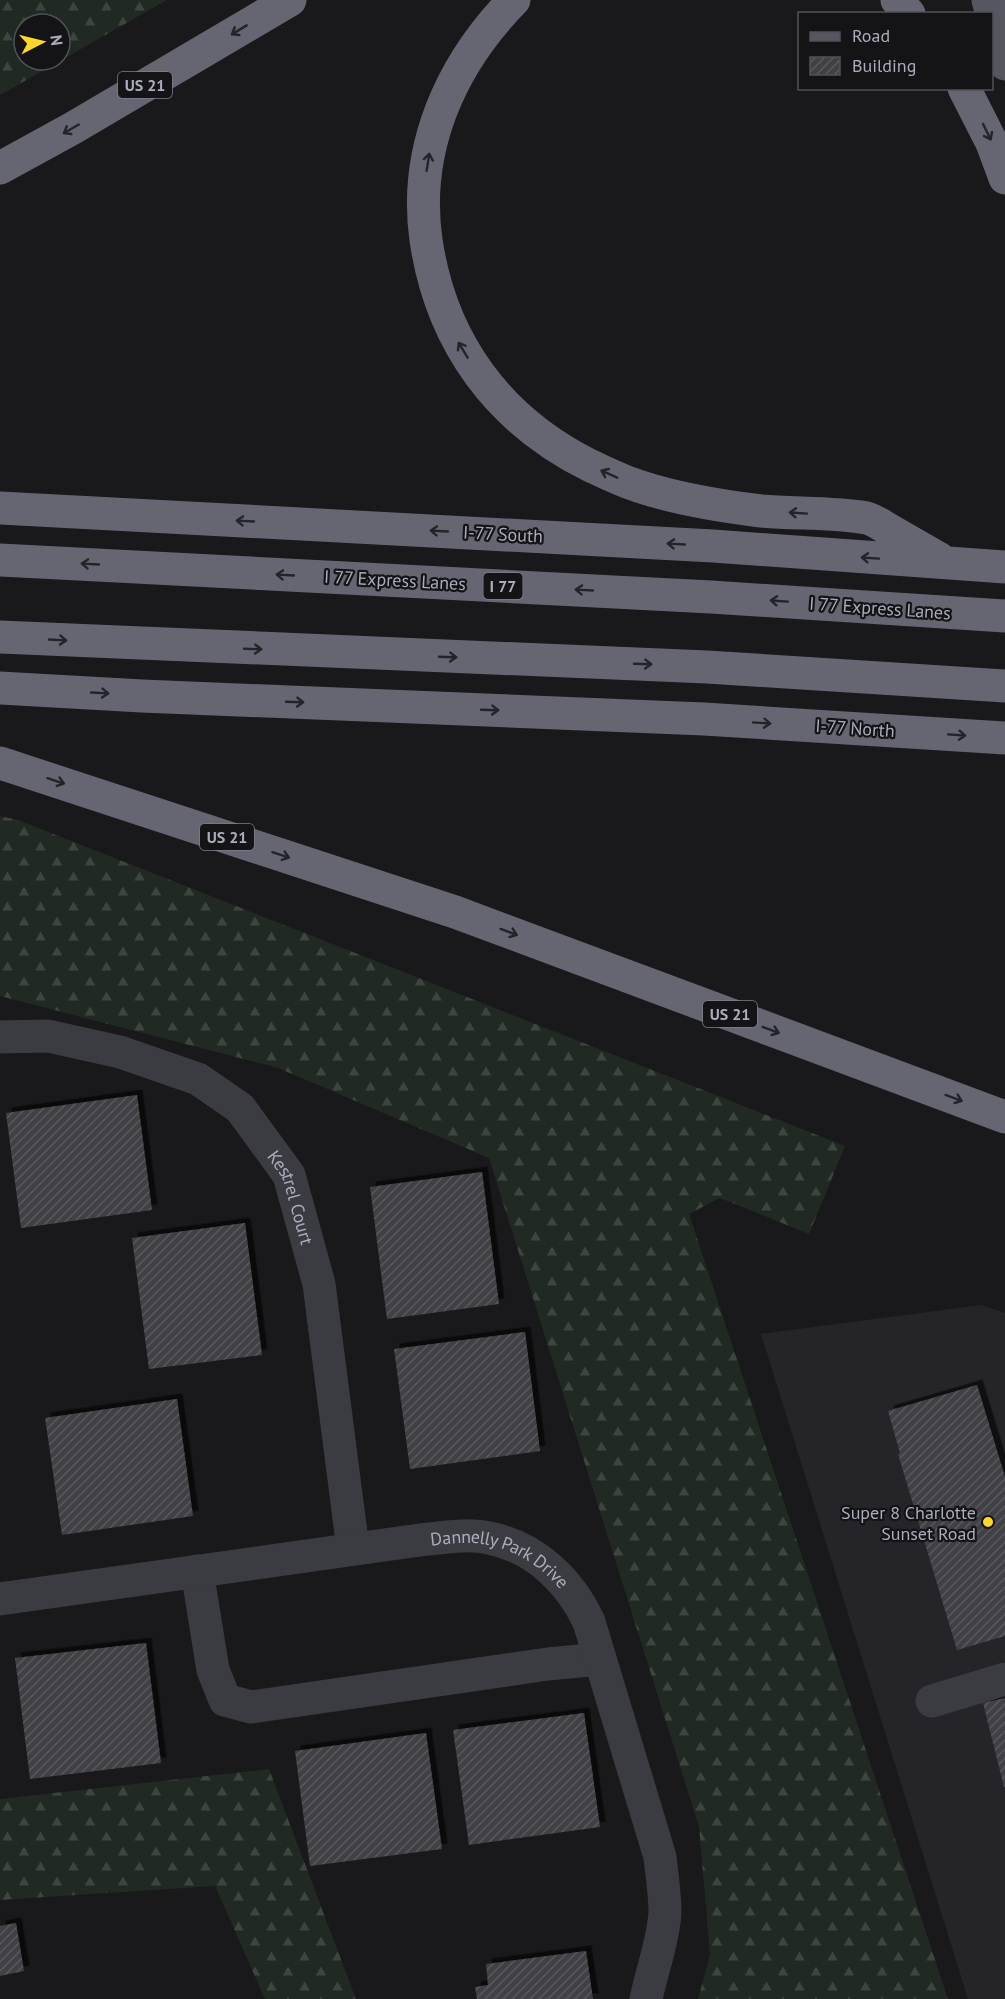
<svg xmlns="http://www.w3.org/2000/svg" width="1005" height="1999" font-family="'PT Sans',sans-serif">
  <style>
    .built { fill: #252428 }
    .forest { fill: url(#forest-firs); fill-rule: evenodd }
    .building { fill: url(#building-hatch); filter: url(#shadow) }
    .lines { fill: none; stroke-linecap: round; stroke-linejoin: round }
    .minor { stroke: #3b3b42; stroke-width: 33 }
    .major { stroke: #55565f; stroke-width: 33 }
    .highway { stroke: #656672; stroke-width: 33 }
    .oneway { stroke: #242428 }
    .poi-dot { fill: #ffd72c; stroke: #141316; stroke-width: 2 }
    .labels { text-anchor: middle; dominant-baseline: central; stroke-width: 4.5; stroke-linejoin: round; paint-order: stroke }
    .shield { fill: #141316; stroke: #7d7f8a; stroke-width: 1.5 }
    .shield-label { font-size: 16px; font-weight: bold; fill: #aaadbb }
    .street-label { font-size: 18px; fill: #aaadbb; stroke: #141316 }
    .poi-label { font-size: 18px; fill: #aaadbb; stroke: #141316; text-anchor: end }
  </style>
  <defs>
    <pattern id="forest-firs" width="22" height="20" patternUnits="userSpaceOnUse" patternTransform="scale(1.5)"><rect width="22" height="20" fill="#202922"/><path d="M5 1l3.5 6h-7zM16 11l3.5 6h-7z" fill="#3e4540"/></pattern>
    <pattern id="building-hatch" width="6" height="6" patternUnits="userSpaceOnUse" patternTransform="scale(1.5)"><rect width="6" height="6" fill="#404045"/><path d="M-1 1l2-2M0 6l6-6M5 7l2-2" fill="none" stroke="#59595e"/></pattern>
    <filter id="shadow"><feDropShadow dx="5.5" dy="-5.5" stdDeviation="0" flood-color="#0009"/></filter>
  </defs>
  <rect width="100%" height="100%" fill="#19181b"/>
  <path class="built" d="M981,1305L1005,1313V1999H968L761,1334Z"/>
  <path class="forest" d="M0,0H167L0,95ZM24,24H60V60H24Z
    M0,816L18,820L845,1146L809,1234L720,1198L689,1214L948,1999H698L710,1955L699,1827L489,1158L278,1068L0,996Z
    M269,1769L356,1999H265L215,1886L0,1900V1799Z"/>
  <path class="building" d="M137,1095L152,1210L21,1228L6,1113Z
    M482,1172L499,1304L387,1319L370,1187Z
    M245,1223L262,1355L149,1369L132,1238Z
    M525,1332L540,1451L410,1469L394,1349Z
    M977,1385L1005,1477V1636L957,1650L898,1454L900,1453L888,1411Z
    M177,1399L193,1516L62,1535L45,1418Z
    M146,1643L161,1763L30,1779L15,1658Z
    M1005,1698V1787H1004L983,1703Z
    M584,1713L600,1827L469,1845L453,1730Z
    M426,1733L442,1849L310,1866L295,1751Z
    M16,1923L24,1971L0,1976V1926Z
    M586,1951L593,1999H477L475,1987L488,1985L486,1964Z"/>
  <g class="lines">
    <g class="minor">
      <path id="s1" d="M0,1037L48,1036L120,1052L198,1079L240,1108L289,1175L319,1284L353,1549"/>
      <path d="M197,1571L213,1670L225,1700L251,1707L548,1664L600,1659"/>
      <path id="s2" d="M0,1599L420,1540C442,1538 467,1533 489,1538C535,1547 570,1581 589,1622L660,1857C662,1876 665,1894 665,1913C663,1942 652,1970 646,1999"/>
      <path d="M932,1701L1005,1679"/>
    </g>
    <path class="major" d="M988,0L1005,64"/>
    <path class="highway" d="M514,0C451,64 413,148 426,240C441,342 498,420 591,466C606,473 622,481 638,486C677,499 720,506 761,511C795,514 834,512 867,518C874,520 881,525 888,529C905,539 923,549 940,559
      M897,0L909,14
      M964,88L992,143L1005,178
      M0,168L73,128L290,0
      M0,508L713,546L1005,567
      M0,560L711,597L1005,616
      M0,637L707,667L1005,686
      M0,688L142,696L704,719L1005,738
      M0,763L455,912L1005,1117"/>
  </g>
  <defs><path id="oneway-shaft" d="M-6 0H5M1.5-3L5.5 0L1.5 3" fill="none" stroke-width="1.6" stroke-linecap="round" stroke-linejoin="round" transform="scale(1.5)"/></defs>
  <g class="oneway">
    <use href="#oneway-shaft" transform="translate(239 30) rotate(149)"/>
    <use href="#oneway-shaft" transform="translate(71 129) rotate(150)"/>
    <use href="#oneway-shaft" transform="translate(987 132) rotate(64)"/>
    <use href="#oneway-shaft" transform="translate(428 162) rotate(-81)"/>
    <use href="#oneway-shaft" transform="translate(463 350) rotate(-121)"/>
    <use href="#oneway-shaft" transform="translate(609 474) rotate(-156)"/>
    <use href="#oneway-shaft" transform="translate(798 513) rotate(-176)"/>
    <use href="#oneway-shaft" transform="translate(245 521) rotate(-177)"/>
    <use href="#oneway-shaft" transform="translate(439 531) rotate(-177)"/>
    <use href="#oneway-shaft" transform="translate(676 544) rotate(-177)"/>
    <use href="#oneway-shaft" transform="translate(870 558) rotate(-176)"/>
    <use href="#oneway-shaft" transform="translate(90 564) rotate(-177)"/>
    <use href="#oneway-shaft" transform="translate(285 575) rotate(-177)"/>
    <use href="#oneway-shaft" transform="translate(584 590) rotate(-177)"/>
    <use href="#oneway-shaft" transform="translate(779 601) rotate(-176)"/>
    <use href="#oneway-shaft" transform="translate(58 640) rotate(3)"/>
    <use href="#oneway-shaft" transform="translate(253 649) rotate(2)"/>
    <use href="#oneway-shaft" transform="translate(448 657) rotate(2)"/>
    <use href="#oneway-shaft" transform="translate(643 664) rotate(2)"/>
    <use href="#oneway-shaft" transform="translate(100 693) rotate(3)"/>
    <use href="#oneway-shaft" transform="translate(295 702) rotate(2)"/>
    <use href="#oneway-shaft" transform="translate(490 710) rotate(2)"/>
    <use href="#oneway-shaft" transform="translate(762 723) rotate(4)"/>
    <use href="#oneway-shaft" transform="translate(957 735) rotate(4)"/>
    <use href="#oneway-shaft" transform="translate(56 781) rotate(18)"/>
    <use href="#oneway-shaft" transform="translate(281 855) rotate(18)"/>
    <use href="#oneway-shaft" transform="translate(509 932) rotate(20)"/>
    <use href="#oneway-shaft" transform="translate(771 1030) rotate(20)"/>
    <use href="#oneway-shaft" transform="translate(954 1098) rotate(20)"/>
  </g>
  <circle class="poi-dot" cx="988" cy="1522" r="6"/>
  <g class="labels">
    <g class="shield">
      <rect x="118" y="72" width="54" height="26" rx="4.5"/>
      <rect x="483.5" y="573" width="39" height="26" rx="4.5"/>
      <rect x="200" y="824" width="54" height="26" rx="4.5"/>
      <rect x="703" y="1001" width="54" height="26" rx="4.5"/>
    </g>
    <g class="shield-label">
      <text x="145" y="85">US 21</text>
      <text x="503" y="586">I 77</text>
      <text x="227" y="837">US 21</text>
      <text x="730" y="1014">US 21</text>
    </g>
    <g class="street-label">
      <text transform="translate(503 534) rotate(3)">I-77 South</text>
      <text transform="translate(395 580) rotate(3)">I 77 Express Lanes</text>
      <text transform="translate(880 608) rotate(4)">I 77 Express Lanes</text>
      <text transform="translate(855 728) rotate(4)">I-77 North</text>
      <text stroke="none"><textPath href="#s1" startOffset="360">Kestrel Court</textPath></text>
      <text stroke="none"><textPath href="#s2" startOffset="510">Dannelly Park Drive</textPath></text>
    </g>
    <g class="poi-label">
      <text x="976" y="1512">Super 8 Charlotte<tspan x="976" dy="21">Sunset Road</tspan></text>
    </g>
  </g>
  <rect x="798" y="12" width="195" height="78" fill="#141316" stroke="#505158" stroke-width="1.5"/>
  <rect x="810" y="32" width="30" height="9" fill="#55565f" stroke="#505158" stroke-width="1.5"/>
  <text x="852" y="42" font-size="18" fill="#aaadbb">Road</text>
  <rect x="810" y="57" width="30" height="18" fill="url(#building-hatch)" stroke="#505158" stroke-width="1.5"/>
  <text x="852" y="72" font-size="18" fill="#aaadbb">Building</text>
  <g transform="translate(42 42) rotate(83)"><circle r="28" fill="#141316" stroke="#505158" stroke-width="1.5"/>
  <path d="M0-4.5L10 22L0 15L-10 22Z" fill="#ffd72c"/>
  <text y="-9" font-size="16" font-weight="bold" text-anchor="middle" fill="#aaadbb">N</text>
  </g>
</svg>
